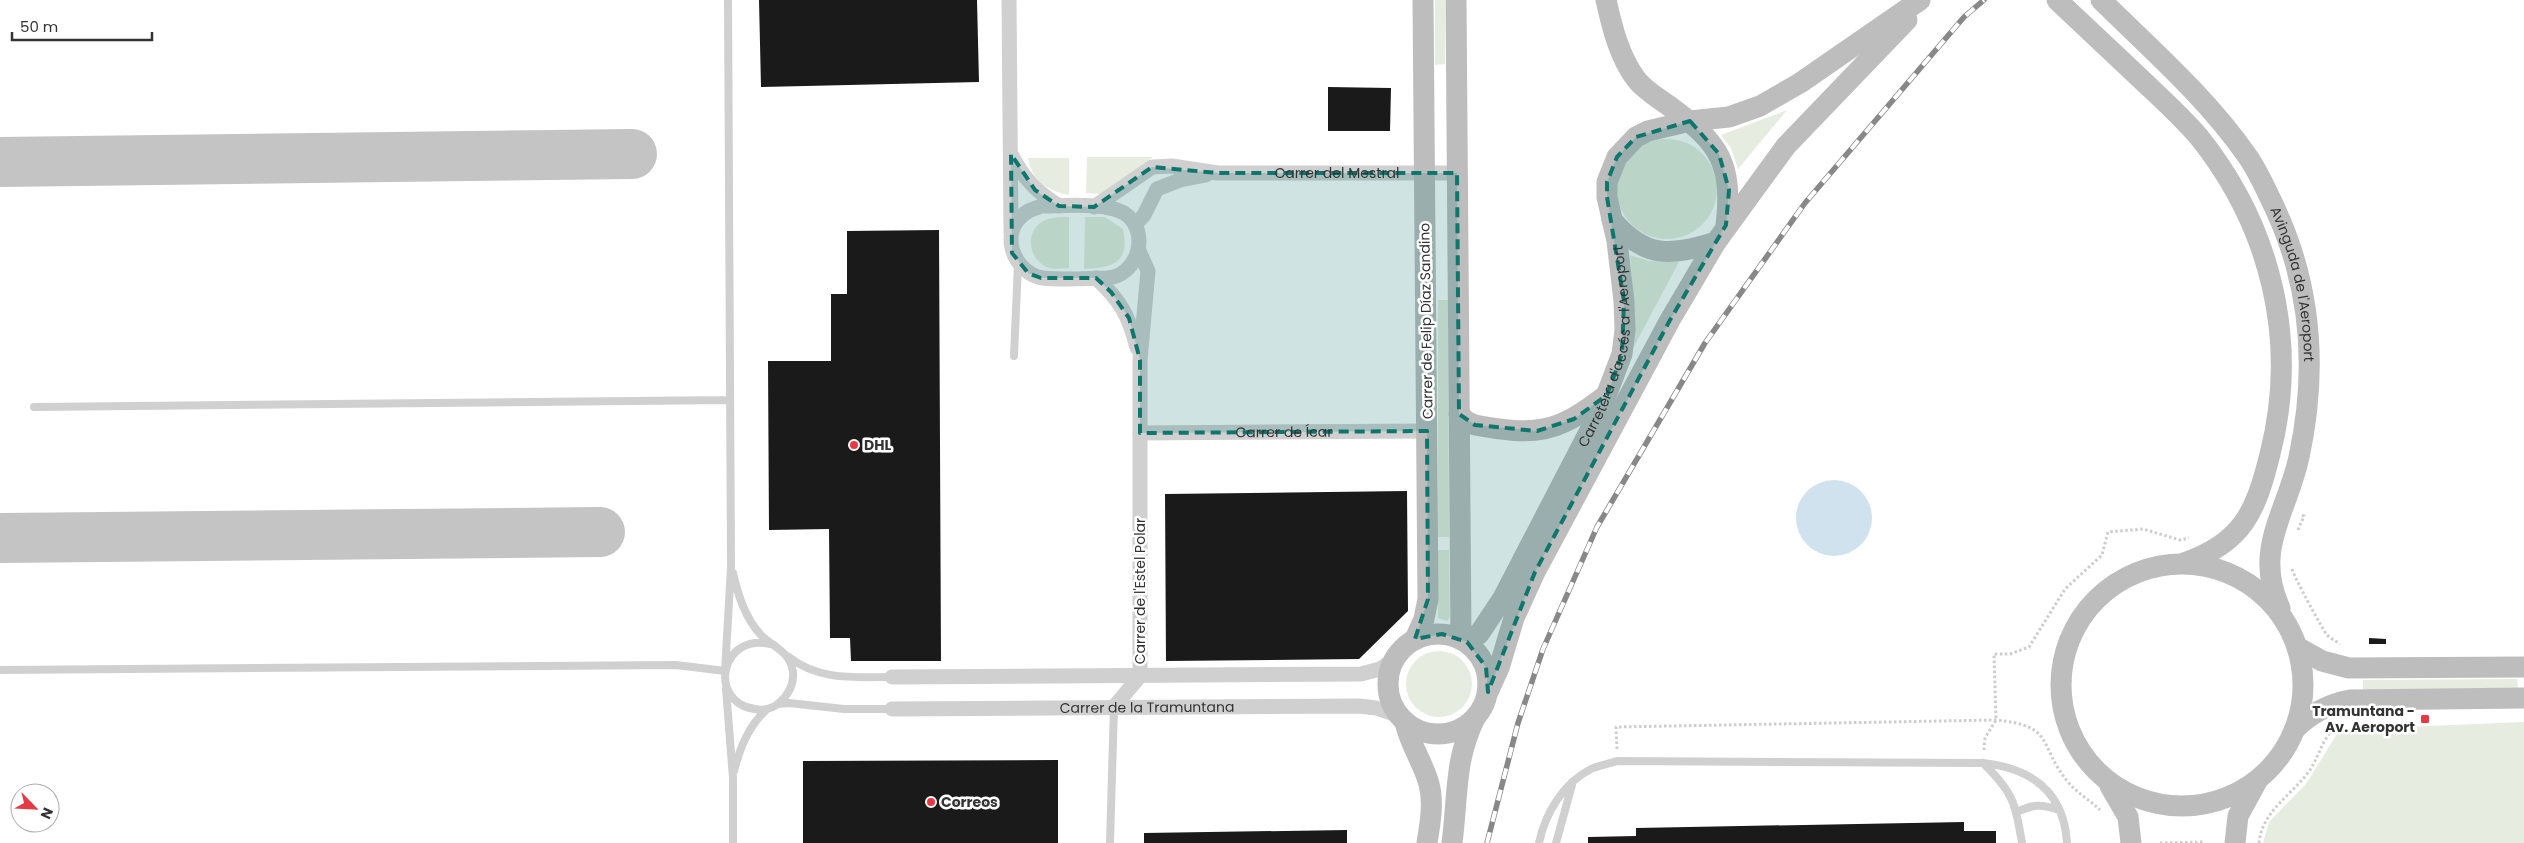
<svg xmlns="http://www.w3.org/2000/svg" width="2524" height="843" font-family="Poppins,sans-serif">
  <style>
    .green { fill: #e6ecdf }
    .water { fill: #cfe2ee }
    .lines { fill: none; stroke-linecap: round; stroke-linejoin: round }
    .taxiway { stroke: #c4c4c4; stroke-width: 50 }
    .building { fill: #1a1a1a }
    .path { stroke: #cdcdcd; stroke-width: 3; stroke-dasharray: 2.5 2.5; stroke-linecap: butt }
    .lane { stroke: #d0d0d0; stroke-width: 8 }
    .street { stroke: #d0d0d0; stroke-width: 15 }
    .secondary { stroke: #bdbdbd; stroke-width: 21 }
    .rail-casing { stroke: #888; stroke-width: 5.5 }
    .rail { stroke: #fff; stroke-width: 4; stroke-dasharray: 11; stroke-linecap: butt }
    .marked { fill: #0f766e; fill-opacity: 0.2; stroke: #0f766e; stroke-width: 4; stroke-dasharray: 10 6; stroke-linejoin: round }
    .poi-dot { fill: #e63946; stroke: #fff; stroke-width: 2 }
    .labels { text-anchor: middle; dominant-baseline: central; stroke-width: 5; stroke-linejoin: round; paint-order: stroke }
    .street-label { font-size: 14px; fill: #333; stroke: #fff }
    .poi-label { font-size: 14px; font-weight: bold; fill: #333; stroke: #fff; text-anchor: start }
  </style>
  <rect width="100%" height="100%" fill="#fff"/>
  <path class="green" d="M1435,0H1445V64L1435,65Z
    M1787,110L1738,169L1731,148L1721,135Z
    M1617 189a50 50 0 1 1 100 0a50 50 0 1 1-100 0Z
    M1087,157H1153L1100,194L1086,193Z
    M1028,158H1069V195C1048,191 1032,181 1028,158Z
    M1069,217V268C1063,268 1055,270 1049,268C1031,262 1024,237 1039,224C1047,217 1058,217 1069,217Z
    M1085,217H1105L1123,229C1130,262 1114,268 1084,269Z
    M1630,255L1649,261L1679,262L1631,352L1635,310Z
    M1438,300H1448L1449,537H1438Z
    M1438,550H1449L1450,617L1447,621L1438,618Z
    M1406 684a33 33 0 1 1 66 0a33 33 0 1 1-66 0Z
    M2517,679L2518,689L2363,690V680Z
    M2524,722V843H2263L2269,822L2306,784L2337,734L2357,729Z"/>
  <path class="water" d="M1796 518a38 38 0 1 1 76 0a38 38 0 1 1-76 0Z"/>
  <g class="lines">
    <path class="taxiway" d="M0,162L632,154
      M0,538L600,532"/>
  </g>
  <path class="building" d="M759,0H977L979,82L761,87Z
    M1328,87L1391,88L1390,131H1328Z
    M939,230L941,661H851L850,638H830L829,529L769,530L768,361H831V294H847V231Z
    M1407,491L1408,611L1359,659L1166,661L1165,494Z
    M2369,638L2386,639V644H2369Z
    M1058,760V843H803V761Z
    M1964,822V831H1996V843H1588V837L1636,836V828Z
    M1347,830V843H1144V833Z"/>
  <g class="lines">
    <path class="path" d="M2298,530L2304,516L2301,515
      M2292,569C2293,575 2324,632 2327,635C2331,639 2336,641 2340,644
      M1617,749L1616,727L1996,720C2056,726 2037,744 2068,782C2078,794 2090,800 2100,810
      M1984,750L1985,738L1996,720L1994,654H2010L2029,647L2065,589L2102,555L2108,532L2143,529L2180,540L2189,538
      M2160,843L2204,842
      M2259,843C2262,812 2289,797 2307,774C2319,759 2320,742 2335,727"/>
    <path class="lane" d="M1014,356L1018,264
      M34,407L730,400
      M733,573C738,595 745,618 761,635C774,648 790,651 793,672C794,684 789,694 780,702C774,708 764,711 755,709C706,702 721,629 774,645
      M789,657C819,681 856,677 892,677
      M0,670L676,665L725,671L731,567L728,0
      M726,689L733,778V843
      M778,704L789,703L844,709H892
      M1983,763C2013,792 2015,802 2022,843
      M734,771C740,748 748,727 766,710
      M2017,812C2033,804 2042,804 2059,810
      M1110,843L1114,707
      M1539,843C1545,814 1563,783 1591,769C1599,765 1609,764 1617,761L1983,763C2030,768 2064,791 2067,843
      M1556,843L1572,785"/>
    <g class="street">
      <path d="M1009,0L1011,233"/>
      <path d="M1012,156C1025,180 1036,191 1059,206"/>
      <path d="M1041,206C1063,206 1105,202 1124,213C1151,230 1139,276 1107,278C1091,278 1051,281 1038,277C1011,268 999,229 1027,212C1031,209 1037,208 1041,206Z"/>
      <path id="s1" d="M1094,207L1152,167L1172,166L1218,173H1457"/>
      <path d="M1135,225L1144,215L1157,189L1180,180L1206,175"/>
      <path d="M1096,278C1121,301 1129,316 1137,348"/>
      <path id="s2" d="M1140,433L1427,431"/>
      <path d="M892,677L1361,674L1380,669L1395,659"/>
      <path d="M1114,707L1140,676V360L1148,271L1139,251"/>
      <path id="s3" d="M892,709L1359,706L1376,708L1400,716"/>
    </g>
    <g class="secondary">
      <path d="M1456,0L1461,639"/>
      <path d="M1606,0C1612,27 1619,56 1636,79C1645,91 1660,99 1672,108C1720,144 1733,164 1726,225"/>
      <path d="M2057,0C2086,27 2114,54 2143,81C2162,99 2182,117 2199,137C2271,227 2299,341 2270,454C2256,511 2243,543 2184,563"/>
      <path id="s4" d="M2101,0C2152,50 2207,98 2248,157C2257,170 2264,185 2271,200C2311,281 2318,369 2299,457C2287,513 2253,549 2280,608"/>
      <path d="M1612,220C1645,259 1670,256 1716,242"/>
      <path d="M1459,414L1466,421L1475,425C1535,436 1556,434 1605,396"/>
      <circle cx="2182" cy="685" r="121"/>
      <circle cx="1438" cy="684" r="50"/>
      <path d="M1415,639L1424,619L1428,599L1423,0"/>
      <path id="s5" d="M1465,641L1479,634L1503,598L1601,409L1622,354L1625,330L1624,301L1617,241L1607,197V182L1617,157L1636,137L1648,131L1690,121L1729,117L1760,106L1800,83L1920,0"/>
      <path d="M2297,647L2322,661L2349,668L2524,667"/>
      <path d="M1488,692L1499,668L1514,618L1535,572L1670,320L1716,242L1786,146L1907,20"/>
      <path d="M1405,722C1410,745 1423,762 1429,784C1434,803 1430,824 1427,843"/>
      <path d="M2294,730C2310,714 2327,704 2350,700L2524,698"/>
      <path d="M2110,786L2128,817L2131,843"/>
      <path d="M1452,843C1458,798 1454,760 1475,718"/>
      <path d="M2235,843L2238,816L2256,783"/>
    </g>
    <g class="rail-casing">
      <path id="rail" d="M1487,843L1518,723L1543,649L1597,527L1705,343L1805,203L1964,17L1984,0"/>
    </g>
    <use href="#rail" class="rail"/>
  </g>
  <path class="marked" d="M1690,121L1719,154L1729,190L1726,225L1670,320L1535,572L1488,692L1486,667L1467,642L1442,634L1415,639L1428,599L1427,431L1140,433V360L1129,318L1111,292L1096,278H1041L1028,273L1012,253L1011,154L1035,190L1059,206L1094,207L1152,167L1218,173H1457L1459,414L1475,425L1537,431L1574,419L1607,395L1622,354L1624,301L1607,197V182L1617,157L1636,137Z"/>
  <g class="poi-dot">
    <circle cx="854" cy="445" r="5"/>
    <rect x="2420" y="714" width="10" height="10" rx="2.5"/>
    <circle cx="931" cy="802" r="5"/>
  </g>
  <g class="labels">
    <g class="street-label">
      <text stroke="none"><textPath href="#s1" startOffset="256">Carrer del Mestral</textPath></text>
      <text stroke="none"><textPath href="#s4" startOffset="352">Avinguda de l'Aeroport</textPath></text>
      <text transform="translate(1426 321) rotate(-91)">Carrer de Felip Díaz Sandino</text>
      <text stroke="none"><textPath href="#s5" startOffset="335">Carretera d'accés a l'Aeroport</textPath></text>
      <text stroke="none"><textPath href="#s2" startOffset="144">Carrer de Ícar</textPath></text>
      <text transform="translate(1140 591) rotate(-90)">Carrer de l'Estel Polar</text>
      <text stroke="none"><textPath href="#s3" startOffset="255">Carrer de la Tramuntana</textPath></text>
    </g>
    <g class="poi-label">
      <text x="864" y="445">DHL</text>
      <text x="2415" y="711" text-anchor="end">Tramuntana -<tspan x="2415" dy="16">Av. Aeroport</tspan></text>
      <text x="941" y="802">Correos</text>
    </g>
  </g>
  <g transform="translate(35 808) rotate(114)"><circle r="24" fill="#ffffff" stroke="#adadad"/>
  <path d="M0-4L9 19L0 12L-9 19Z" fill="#e63946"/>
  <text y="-8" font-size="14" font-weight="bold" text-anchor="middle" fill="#333333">N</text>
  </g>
  <path d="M12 32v8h140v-8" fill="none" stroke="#333333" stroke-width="2.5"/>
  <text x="20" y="32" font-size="15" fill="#333333" stroke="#ffffff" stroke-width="4" paint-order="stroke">50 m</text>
</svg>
